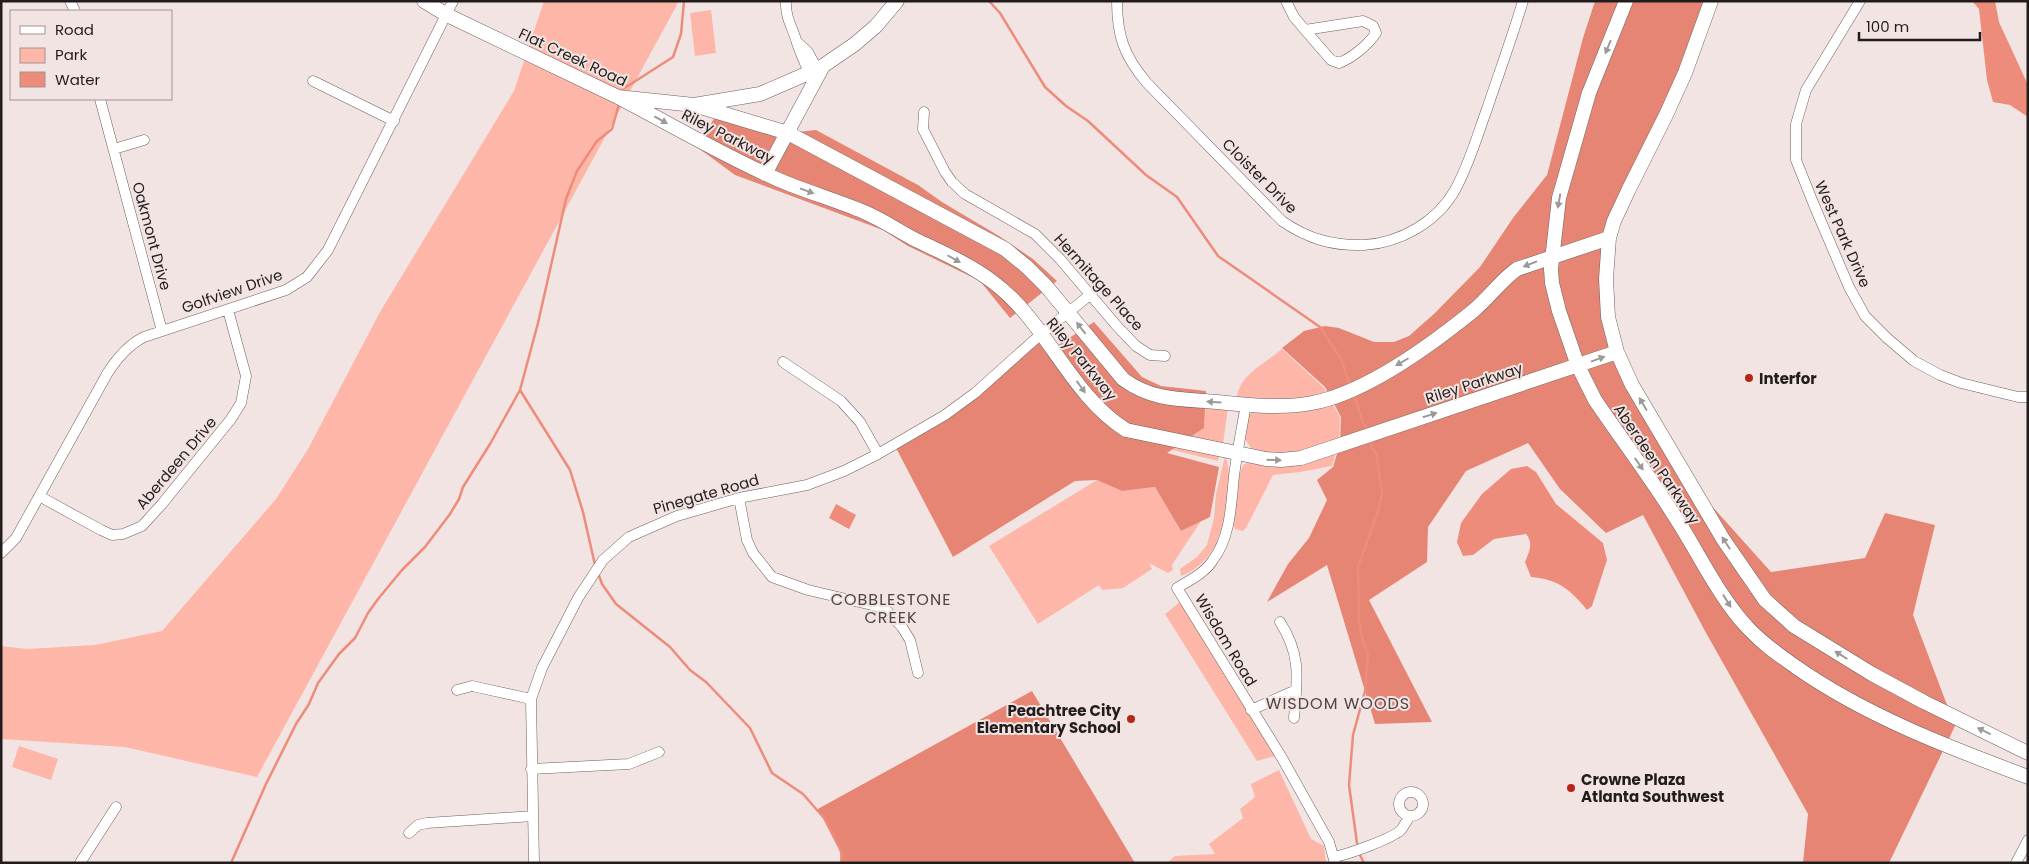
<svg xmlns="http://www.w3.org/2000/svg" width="2029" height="864" font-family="Poppins,sans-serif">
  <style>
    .green { fill: #feb6a8 }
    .forest { fill: #e78574 }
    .water { fill: #ee8c7b }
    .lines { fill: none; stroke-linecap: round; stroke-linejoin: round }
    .stream { stroke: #ee8c7b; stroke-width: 2.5 }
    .street-casing { stroke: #6c605e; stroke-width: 11 }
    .secondary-casing { stroke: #6c605e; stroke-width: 15 }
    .street { stroke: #fff; stroke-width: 10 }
    .secondary { stroke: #fff; stroke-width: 14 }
    .oneway { fill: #9c9999 }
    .poi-dot { fill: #b42715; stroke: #f2e4e2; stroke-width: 2 }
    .labels { text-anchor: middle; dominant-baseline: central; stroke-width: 4; stroke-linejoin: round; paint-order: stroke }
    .street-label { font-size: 15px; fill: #221d1c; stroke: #f2e4e2 }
    .poi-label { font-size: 15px; font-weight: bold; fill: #221d1c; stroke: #f2e4e2; text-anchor: start }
    .neighbourhood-label { font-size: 16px; letter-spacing: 1px; fill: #504543; stroke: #f2e4e2 }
  </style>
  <rect width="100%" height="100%" fill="#f2e4e2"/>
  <path class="green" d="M544,1H679L257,777L125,747L1,739V646L27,649L95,645L162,631L276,499L308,449L380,312L514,91Z
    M711,10L716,53L695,56L690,13Z
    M1282,349L1324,388L1327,394L1291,400L1237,397C1240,374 1266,363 1282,349Z
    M1331,401L1340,417L1339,442C1306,451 1288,456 1253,451L1245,439L1247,418L1252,412Z
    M1206,403L1228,407L1223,444L1190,438L1204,428Z
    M1186,445L1220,454L1218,461L1161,447Z
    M1337,448L1332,466L1300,472L1273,475L1246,528L1243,531L1235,529L1232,522L1240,473L1243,465L1254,460Z
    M1225,456C1235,477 1225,524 1215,545C1209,558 1195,571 1181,576L1180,569L1197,557L1207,545L1214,518L1216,494Z
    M1097,480L1122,491L1155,487L1181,531L1201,521L1172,565L1173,570L1168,573L1149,563L1152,569L1123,588L1102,590L1099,585L1038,624L989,546Z
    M1180,602L1275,756L1257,761L1165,614Z
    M19,746L58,759L51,780L12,767Z
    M1279,770L1311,839L1324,846L1326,863H1167L1175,856L1215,854L1209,844L1243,818L1240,809L1255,797L1251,784Z"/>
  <path class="forest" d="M1595,1H1709L1609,238L1617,352L1693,485L1771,572L1865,558L1885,513L1935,525L1913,615L1955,726L1889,863H1803L1808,814L1705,631L1643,515L1606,533L1560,489L1528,443L1466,471L1428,527L1427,562L1369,600L1432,722L1375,724L1327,565L1267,602L1288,564L1309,538L1327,500L1317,480L1333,467L1340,444L1341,417L1325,387L1282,348L1304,331L1325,326L1339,328L1374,342H1394L1409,336L1435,313L1480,267L1513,218L1547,175L1583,38Z
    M715,117L788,133L816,130L918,185L942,202L999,236L1033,259L1057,281L1010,318L980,281L908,246L883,230L735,175L697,147Z
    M1094,322L1142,377L1161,386L1206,391L1204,428L1167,453L1219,467L1210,517L1181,531L1155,487L1122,491L1097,480L1075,481L953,557L895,446L966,400L1041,334L1052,349Z
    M1032,691L1135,863H841C842,845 828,823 816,810Z"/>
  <path class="water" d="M1972,1H1995L1999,22L2028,85V117L2010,105L1993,102L1987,80L1979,9Z
    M1527,466L1536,472L1556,504L1603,543L1607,560L1592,606L1587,610C1571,590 1558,579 1531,577L1525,562C1529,552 1534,544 1526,534L1494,539L1473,555L1463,556L1457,542L1461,523L1482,494L1511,469Z
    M836,504L856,515L849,529L829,518Z"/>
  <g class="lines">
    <path class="stream" d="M989,1L1000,13L1045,87L1066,106L1088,121L1146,175L1177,197L1218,256L1320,327L1341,359L1350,385
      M623,89L673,57L681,34L684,1
      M520,390L570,470L583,512L595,565
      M1354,395L1363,423L1369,431
      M598,573L602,584L616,604L670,647L690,670L706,682L750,728L772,773L803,794L824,818L842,853L841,863
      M1357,843L1349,785L1353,735L1365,691L1368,655L1362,638L1359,621L1358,567L1378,511L1382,494L1377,456L1372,448L1371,439
      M1359,853L1364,863
      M231,863L266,784L296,724L309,704L318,683L339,654L355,638L368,613L378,599L402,570L425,547L450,514L459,499L463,487L490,444L520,390L538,323L566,199L577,171L597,141L612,129L619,104"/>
    <g class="street-casing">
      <path id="street" d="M70,1L75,11
        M786,1C785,18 793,28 797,43C801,54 804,63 810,73
        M1117,1C1117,36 1124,56 1147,83L1282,221C1308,239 1333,246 1364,245C1400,243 1437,222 1455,190C1469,165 1477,136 1487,109C1499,73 1512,38 1523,1
        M1286,1L1294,17L1305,30
        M1860,1L1806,90L1796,124V160L1814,205L1849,287L1865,316L1887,338L1914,361L1940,375L1961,383L2018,397H2028
        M1363,21L1373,26L1376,33C1368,45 1352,58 1339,63L1331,60L1305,30Z
        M797,42L808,52L817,69
        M313,81L394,121
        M100,99L162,331
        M924,112L923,129L945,172L952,182L965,194L1035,234L1060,259L1116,325L1136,346L1150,355L1165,356
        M114,149L144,140
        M783,362L841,401L860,422L878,454
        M1246,404C1242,428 1237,452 1234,476C1231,504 1231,536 1213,560C1205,573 1190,580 1177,588L1282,758L1329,842L1335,863
        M39,496L101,530L112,535L123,534L142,526L162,504L231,419L241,403L246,376L228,310
        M739,498L747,540L753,553L772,577L808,590L876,606L887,611L902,627L910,640L918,673
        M1,553L16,538L107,374C117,358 128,345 144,337L286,290L307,277L328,250L453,1
        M1280,622C1302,656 1297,680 1294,718
        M457,690L472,686L531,699
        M1251,710L1296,690
        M531,769L629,764L659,752
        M1399 804a12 12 0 1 1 24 0a12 12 0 1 1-24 0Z
        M409,833L418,825L427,823L533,816
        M1334,857C1349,854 1391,839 1401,830C1404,826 1407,820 1410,816
        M80,863L116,807
        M534,863L531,699L542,668L578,598L603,560L629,537L677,516L739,498L807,485L844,471L878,454L945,415L975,393L1041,334L1090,295
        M2016,863L2028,840"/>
    </g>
    <g class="secondary-casing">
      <path id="secondary" d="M424,1L447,15L618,97L694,105L760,94L820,68L855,44L876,26L897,1
        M1626,1L1589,93L1559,198L1551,269L1552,283L1559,311L1578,366L1595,400C1620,437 1648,474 1672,512C1697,549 1718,597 1749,629C1763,644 1779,655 1796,667C1866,716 1948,747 2028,777
        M1711,1L1685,73L1666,115L1628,191L1614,221L1609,238L1606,279L1608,317L1617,352L1632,385L1723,539L1765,600L1794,626L1872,674L1924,702L2028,753
        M618,97C672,125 724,156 779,180C807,192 836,200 864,212C881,219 897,230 914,239C941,252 969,264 993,282C1047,322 1069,394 1126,430L1266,459L1281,460L1301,458L1617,352
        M694,105L788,133L1005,249L1027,267L1046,286L1123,379C1152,401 1183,399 1217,402C1248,405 1281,409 1312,403C1366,393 1431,345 1473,311C1489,298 1500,281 1517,269L1609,238
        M765,174L823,66"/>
    </g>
    <use href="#street" class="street"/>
    <use href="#secondary" class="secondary"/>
  </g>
  <defs><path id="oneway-solid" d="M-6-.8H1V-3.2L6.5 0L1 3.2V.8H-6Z" transform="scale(1.25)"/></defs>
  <g class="oneway">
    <use href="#oneway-solid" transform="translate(1608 47) rotate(112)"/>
    <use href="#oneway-solid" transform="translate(661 120) rotate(29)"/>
    <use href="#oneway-solid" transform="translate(807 191) rotate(20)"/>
    <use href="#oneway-solid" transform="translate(1559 201) rotate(100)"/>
    <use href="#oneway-solid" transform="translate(954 259) rotate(30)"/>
    <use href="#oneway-solid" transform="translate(1530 264) rotate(159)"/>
    <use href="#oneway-solid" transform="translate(1081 328) rotate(-128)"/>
    <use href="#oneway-solid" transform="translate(1598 359) rotate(-20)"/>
    <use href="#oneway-solid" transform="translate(1402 362) rotate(150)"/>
    <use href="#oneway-solid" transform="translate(1081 387) rotate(54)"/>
    <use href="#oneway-solid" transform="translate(1214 402) rotate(-176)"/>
    <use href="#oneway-solid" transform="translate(1643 404) rotate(-121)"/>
    <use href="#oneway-solid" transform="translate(1430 415) rotate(-17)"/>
    <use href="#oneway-solid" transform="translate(1274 460) rotate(2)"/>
    <use href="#oneway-solid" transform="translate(1639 464) rotate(55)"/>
    <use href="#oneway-solid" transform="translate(1726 543) rotate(-123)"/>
    <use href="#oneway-solid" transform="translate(1727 601) rotate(58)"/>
    <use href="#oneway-solid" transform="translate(1841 655) rotate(-148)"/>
    <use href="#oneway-solid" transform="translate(1984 731) rotate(-154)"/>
  </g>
  <g class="poi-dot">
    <circle cx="1749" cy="378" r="5"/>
    <circle cx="1131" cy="719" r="5"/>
    <circle cx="1571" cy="788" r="5"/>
  </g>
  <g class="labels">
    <g class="street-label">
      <text transform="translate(573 57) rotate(25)">Flat Creek Road</text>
      <text transform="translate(728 136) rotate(27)">Riley Parkway</text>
      <text transform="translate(1260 176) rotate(45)">Cloister Drive</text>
      <text transform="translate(1843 234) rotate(66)">West Park Drive</text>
      <text transform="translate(152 236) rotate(75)">Oakmont Drive</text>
      <text transform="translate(1099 282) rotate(48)">Hermitage Place</text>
      <text transform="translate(232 291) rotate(-19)">Golfview Drive</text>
      <text transform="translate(1082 359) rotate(51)">Riley Parkway</text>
      <text transform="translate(1474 383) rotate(-18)">Riley Parkway</text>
      <text transform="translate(176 463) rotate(-50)">Aberdeen Drive</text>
      <text transform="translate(1657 464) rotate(56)">Aberdeen Parkway</text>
      <text transform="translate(706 494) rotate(-16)">Pinegate Road</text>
      <text transform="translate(1226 640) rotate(59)">Wisdom Road</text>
    </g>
    <g class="poi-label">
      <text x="1759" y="378">Interfor</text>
      <text x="1121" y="710" text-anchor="end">Peachtree City<tspan x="1121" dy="17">Elementary School</tspan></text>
      <text x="1581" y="779">Crowne Plaza<tspan x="1581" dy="17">Atlanta Southwest</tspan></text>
    </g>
    <g class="neighbourhood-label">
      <text x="891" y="599">COBBLESTONE<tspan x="891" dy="18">CREEK</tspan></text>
      <text x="1338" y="703">WISDOM WOODS</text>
    </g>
  </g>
  <rect width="2029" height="864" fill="none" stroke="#221d1c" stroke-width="5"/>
  <rect x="10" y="10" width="162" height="90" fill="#f2e4e2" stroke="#9f9493"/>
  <rect x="20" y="26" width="25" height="8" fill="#ffffff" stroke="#9f9493"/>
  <text x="55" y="35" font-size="15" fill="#221d1c">Road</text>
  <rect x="20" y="48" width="25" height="15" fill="#feb6a8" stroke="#9f9493"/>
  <text x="55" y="60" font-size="15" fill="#221d1c">Park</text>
  <rect x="20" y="72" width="25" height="15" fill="#ee8c7b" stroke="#9f9493"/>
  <text x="55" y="85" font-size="15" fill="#221d1c">Water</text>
  <path d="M1859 32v8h121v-8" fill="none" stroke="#221d1c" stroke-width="2.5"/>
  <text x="1866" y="32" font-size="15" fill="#221d1c" stroke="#f2e4e2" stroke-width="4" paint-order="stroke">100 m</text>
</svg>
